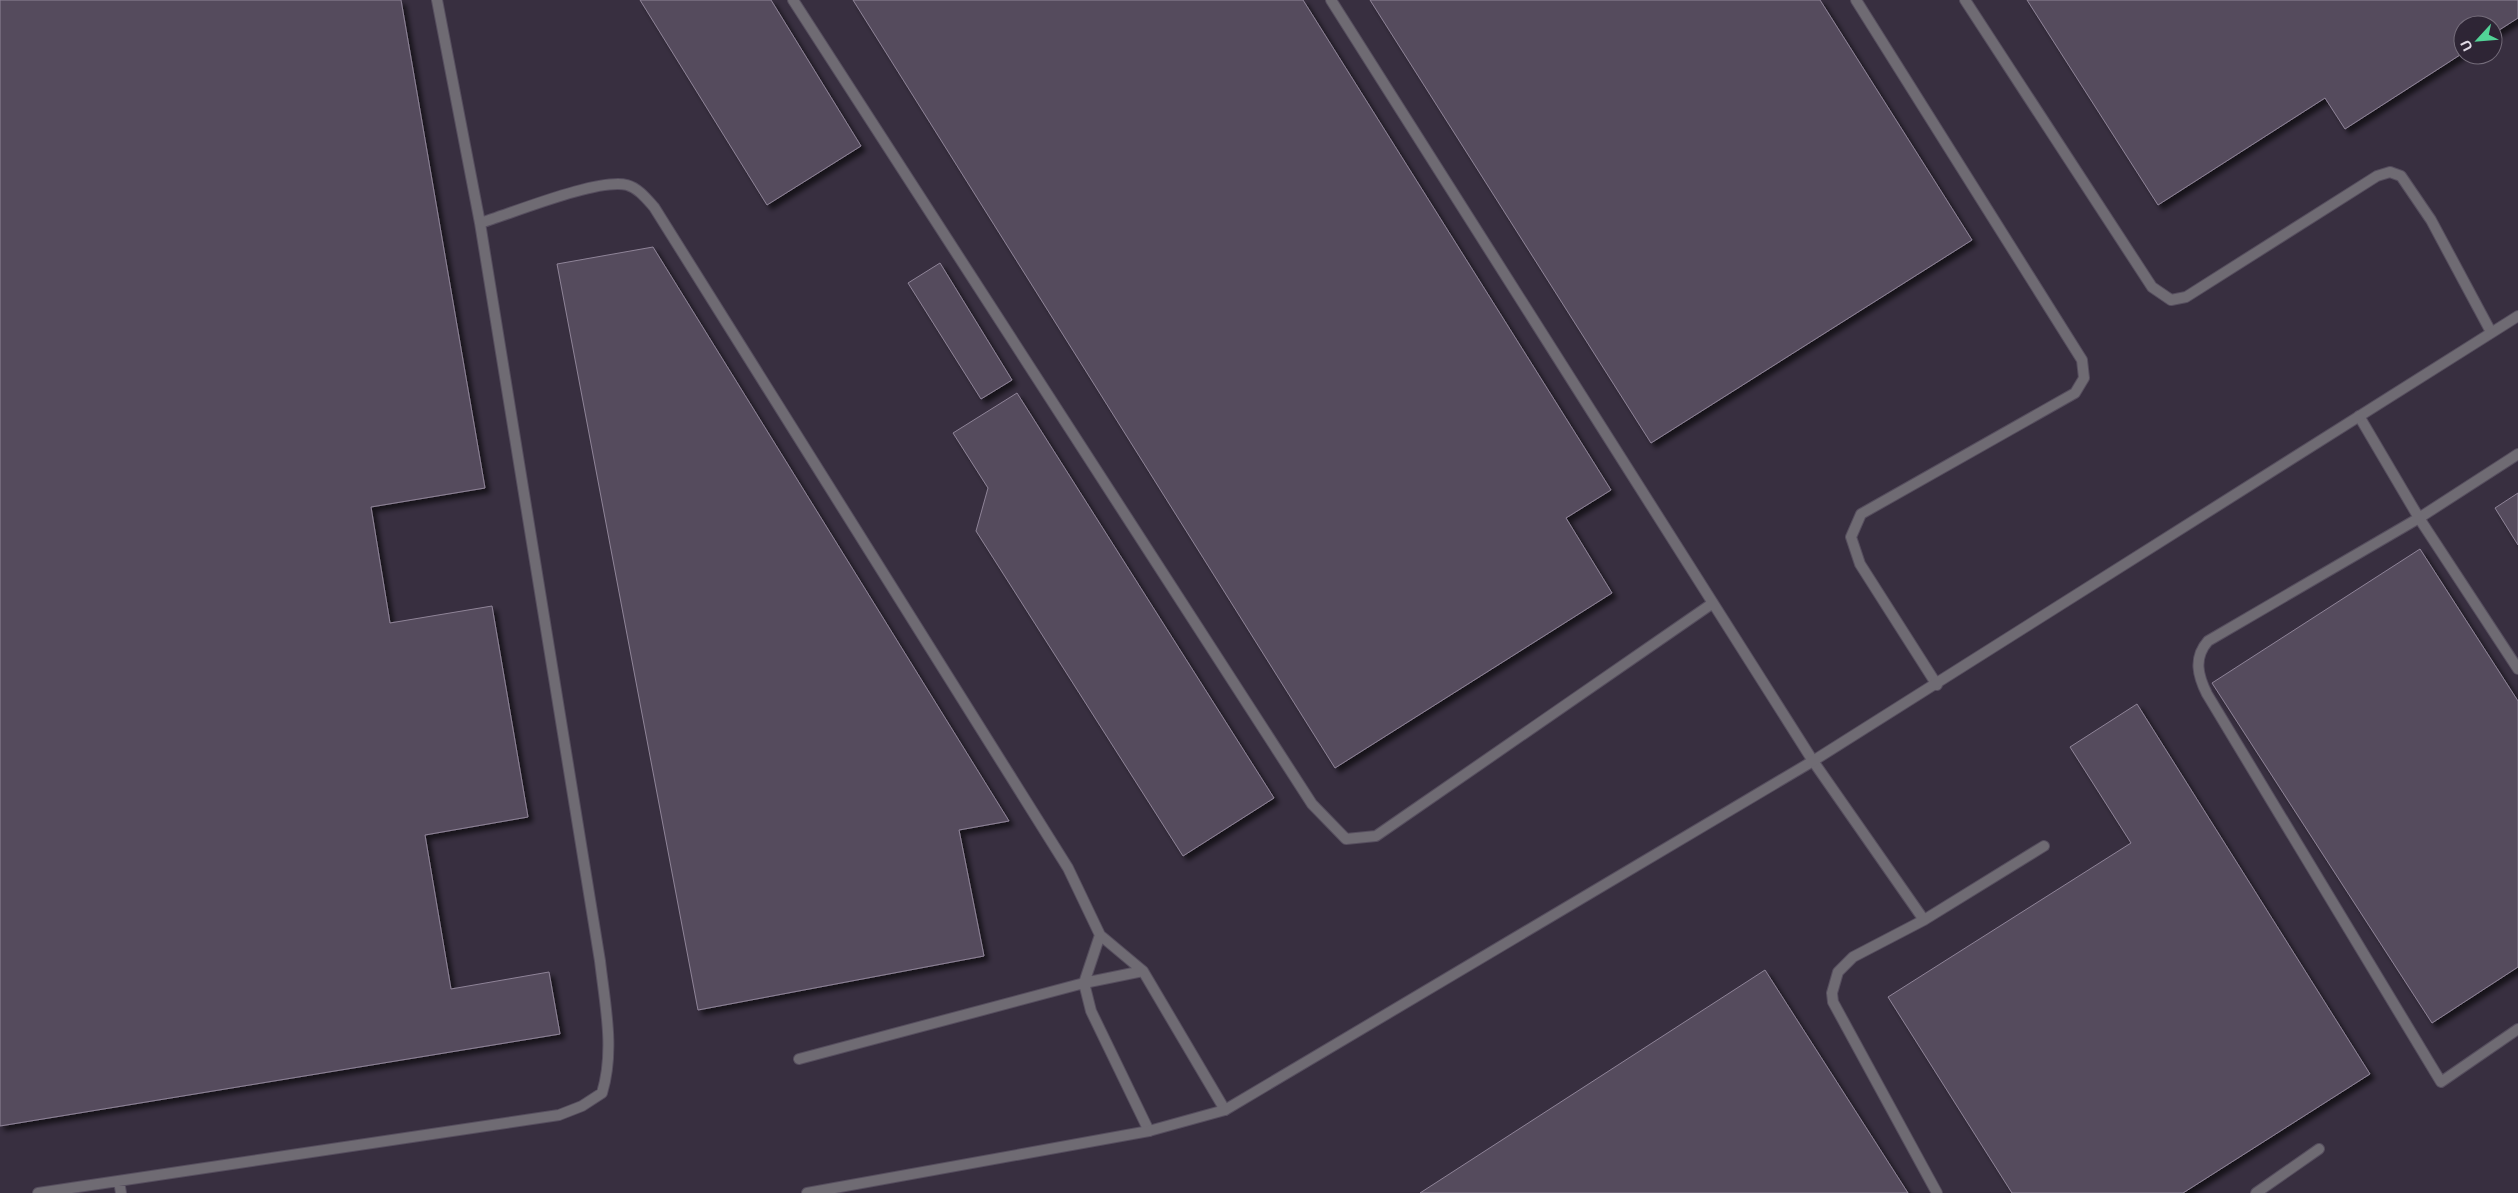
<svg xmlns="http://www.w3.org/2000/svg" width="2518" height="1193" font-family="Helvetica,sans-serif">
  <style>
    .building { fill: #554b5d; stroke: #8f8498; filter: url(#shadow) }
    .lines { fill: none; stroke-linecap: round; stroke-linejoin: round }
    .lane-casing { stroke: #564e5e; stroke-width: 12 }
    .street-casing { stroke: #564e5e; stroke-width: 12 }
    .lane { stroke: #6f6b73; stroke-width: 10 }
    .street { stroke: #6f6b73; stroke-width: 10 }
  </style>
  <defs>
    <filter id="shadow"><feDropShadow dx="4.5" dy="4.5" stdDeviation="2.5" flood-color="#0009"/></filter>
  </defs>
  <rect width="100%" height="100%" fill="#382f40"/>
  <path class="building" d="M0,0H401L485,488L371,507L390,623L492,606L528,817L425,835L451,989L549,972L560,1034L0,1126Z
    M640,0H771L861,146L767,205Z
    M853,0H1303L1611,490L1566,518L1612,593L1335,768Z
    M1370,0H1820L1972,240L1651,443Z
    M2027,0H2518V18L2493,34V25H2463V53L2345,129L2325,98L2158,205Z
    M653,247L1009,821L959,830L984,956L698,1010L557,264Z
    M940,263L1012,380L981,399L908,283Z
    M1017,393L1274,798L1183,856L976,531L988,488L953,433Z
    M2518,493V545L2495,508Z
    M2420,549L2518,701V967L2432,1023L2212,683Z
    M2137,704L2370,1074L2183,1193H2012L1888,997L2131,843L2070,747Z
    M1765,970L1908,1193H1420Z"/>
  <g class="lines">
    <g class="lane-casing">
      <path id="lane" d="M793,0L1312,804L1346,839L1376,836L1713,603
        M1331,0L1813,761L1924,920
        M1856,0L2082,360L2084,378L2075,393L1861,514L1851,537L1860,564L1937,685
        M1965,0L2152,287L2171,300L2186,297L2377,176L2390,172L2401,176L2431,220L2491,332
        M480,223C513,213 597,178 627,185C638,188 646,198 654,207L1068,868L1100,935L1143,971L1225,1110
        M2359,416L2419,518L2518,669
        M2518,454L2419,518L2208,641C2193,658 2198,676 2207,694L2441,1082L2518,1029
        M1100,935L1084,983L1091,1011L1149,1131
        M799,1059L1084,983L1143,971
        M119,1181L121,1193
        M38,1193L559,1115L582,1106L602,1093C615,1050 605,1005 600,961L480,223L437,0
        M1937,1193L1833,1002L1832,993L1838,972L1853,957L1924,920L2044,846
        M2256,1193L2319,1149"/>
    </g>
    <g class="street-casing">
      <path id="street" d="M807,1193L1149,1131L1225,1110L1813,761L2518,316"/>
    </g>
    <use href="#lane" class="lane"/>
    <use href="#street" class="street"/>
  </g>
  <g transform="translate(2478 40) rotate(244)"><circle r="24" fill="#2e2535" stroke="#756d7b"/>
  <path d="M0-4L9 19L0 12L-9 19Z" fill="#52d397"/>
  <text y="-8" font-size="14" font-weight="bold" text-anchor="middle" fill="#e0dae5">U</text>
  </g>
</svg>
